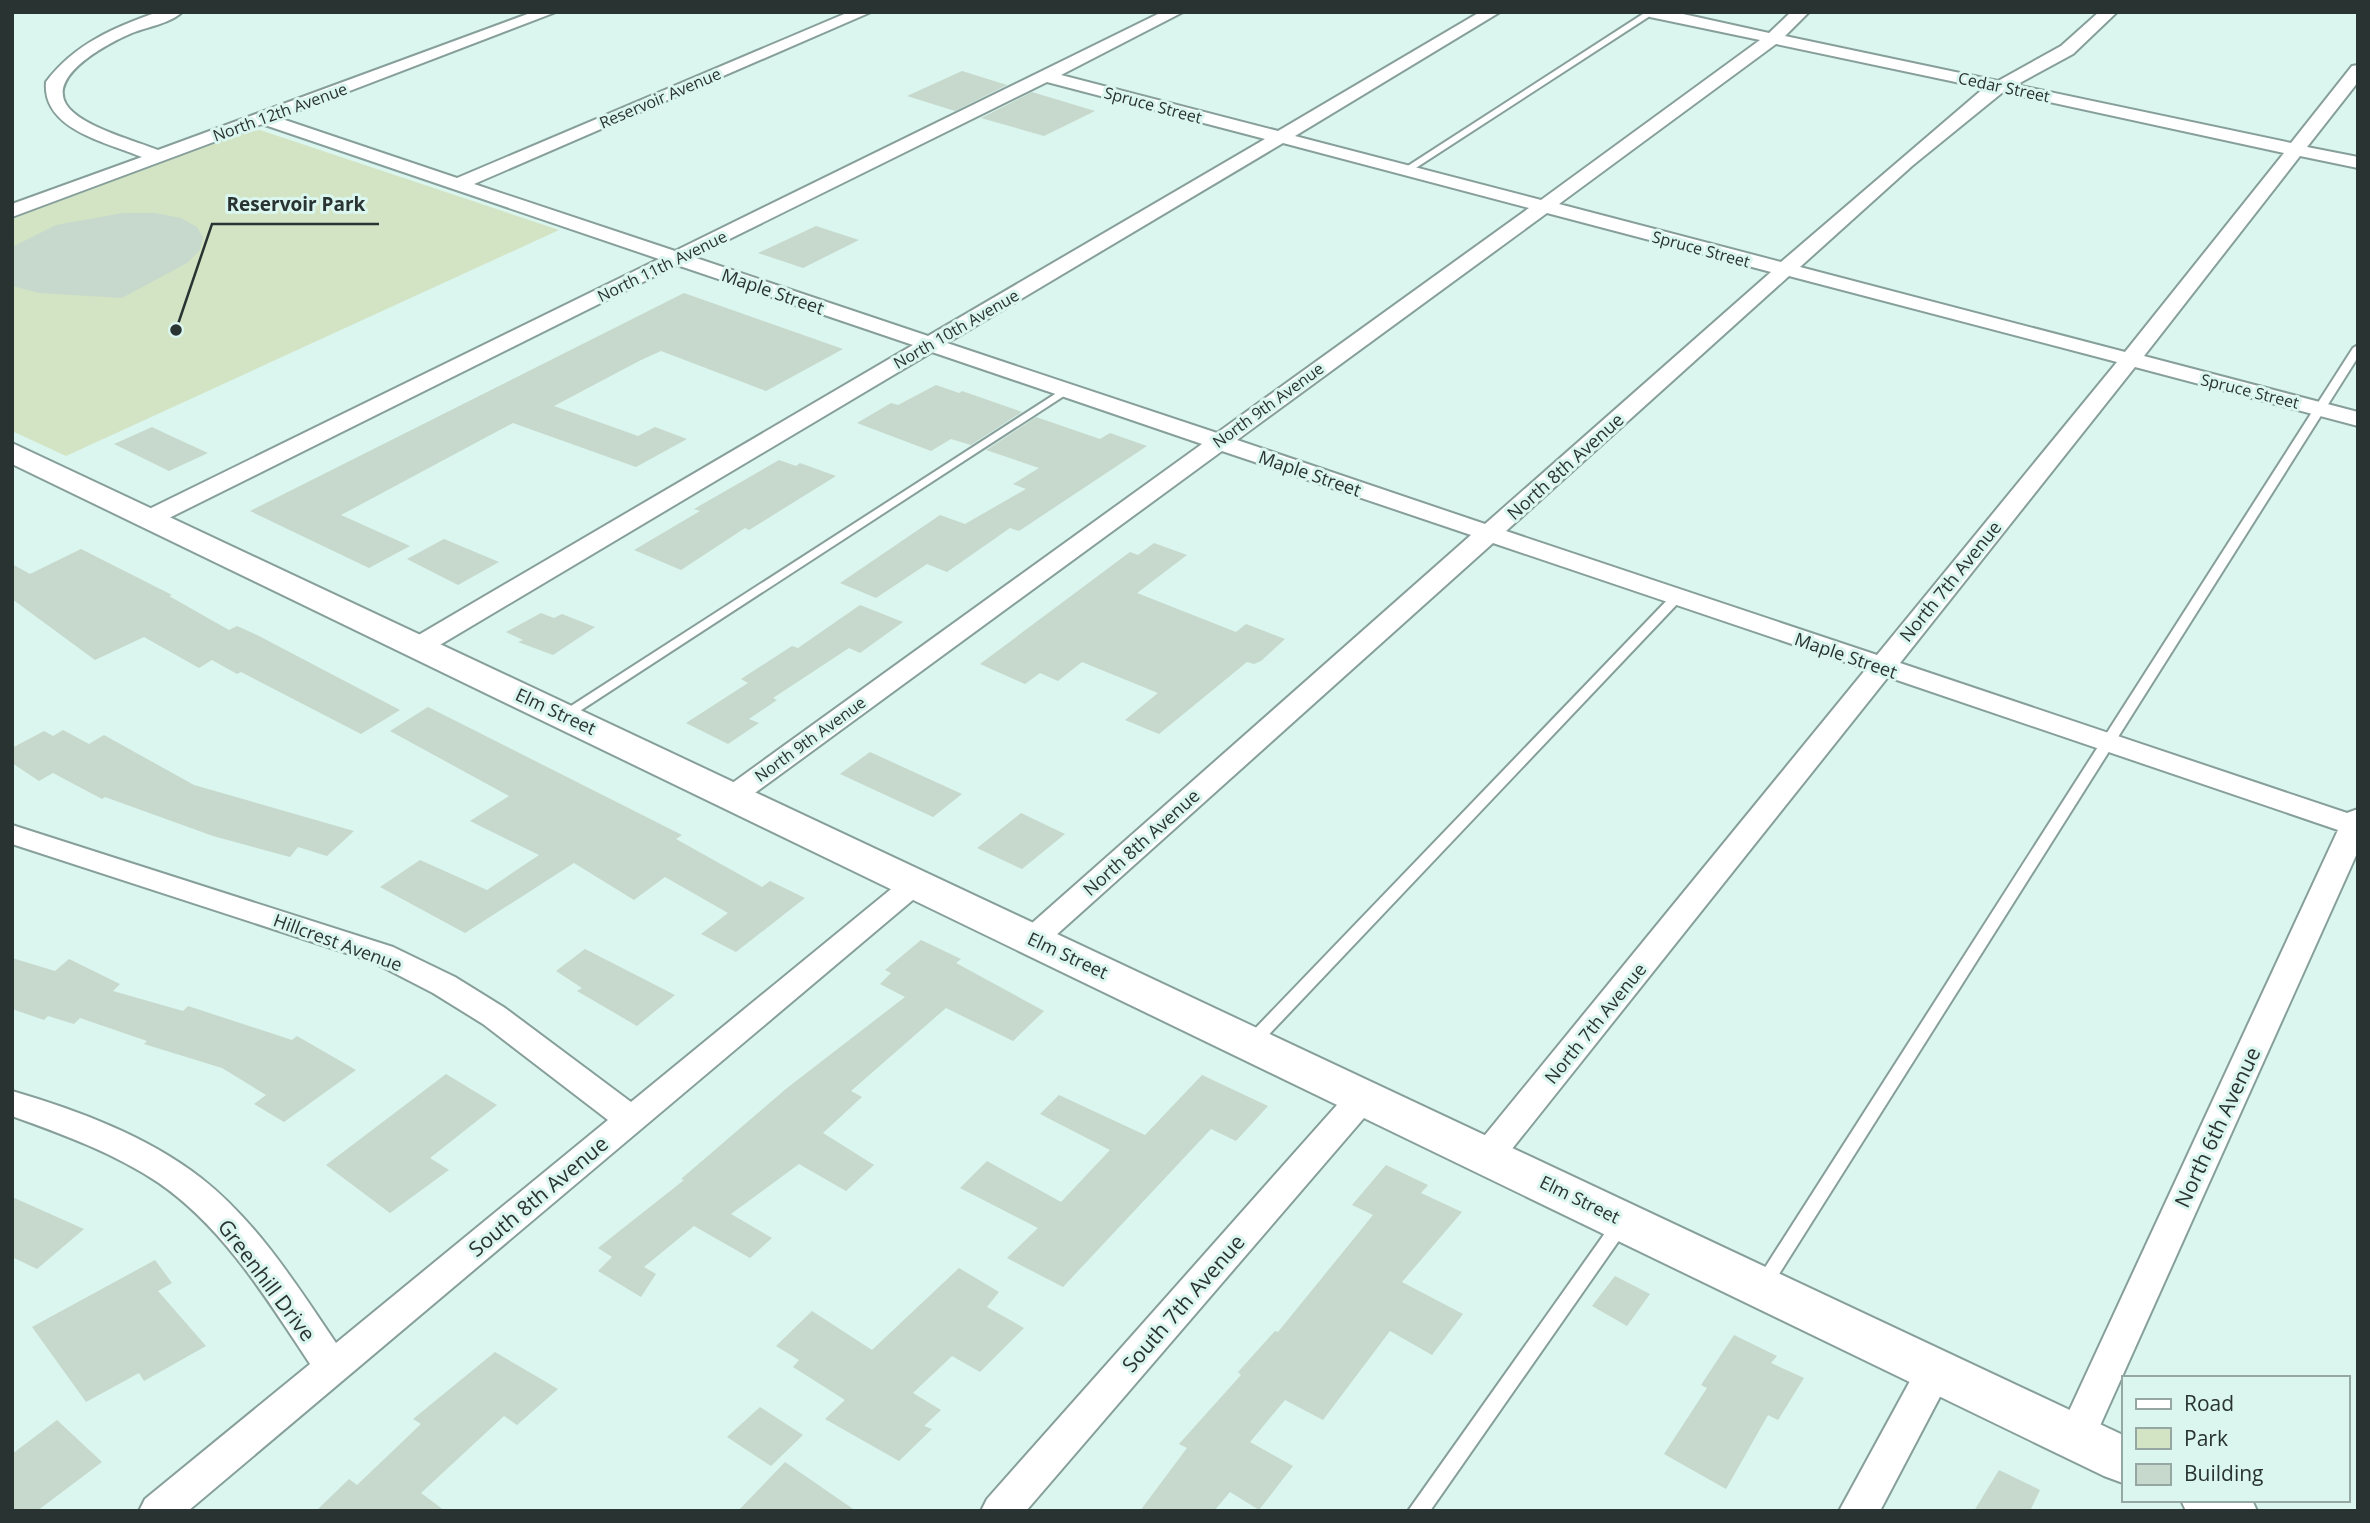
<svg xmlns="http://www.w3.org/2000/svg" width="2370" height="1523" font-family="'Open Sans',sans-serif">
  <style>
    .green { fill: #d3e4c4 }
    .building { fill: #c6d9cc }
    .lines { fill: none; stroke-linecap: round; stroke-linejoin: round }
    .lane-casing { stroke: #879f9a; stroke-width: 4 }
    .street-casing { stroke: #879f9a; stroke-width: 4 }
    .secondary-casing { stroke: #879f9a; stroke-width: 4 }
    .lane { fill: #fff; fill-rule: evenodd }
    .street { fill: #fff; fill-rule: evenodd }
    .secondary { fill: #fff; fill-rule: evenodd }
    .labels { text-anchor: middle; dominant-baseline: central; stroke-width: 6; stroke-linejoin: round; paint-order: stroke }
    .far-street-label { font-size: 16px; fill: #293331; stroke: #dbf5ef }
    .street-label { font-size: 18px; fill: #293331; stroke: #dbf5ef }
    .near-street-label { font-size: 21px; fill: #293331; stroke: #dbf5ef }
    .leader { fill: none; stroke: #293331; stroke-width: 2.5 }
    .callout-dot { fill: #293331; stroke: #dbf5ef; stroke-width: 2.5 }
    .callout-label { font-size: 19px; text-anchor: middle; font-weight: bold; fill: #293331; stroke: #dbf5ef; stroke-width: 6; stroke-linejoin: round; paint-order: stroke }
  </style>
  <rect width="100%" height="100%" fill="#dbf5ef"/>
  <path class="green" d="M260,130L559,230L66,456L12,431V219L237,134Z"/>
  <path class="building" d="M962,71L1007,85L955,111L907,96Z
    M1032,92L1095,111L1044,136L981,118Z
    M123,213H155L181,218L197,227L203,237L200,250L187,263L122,298L39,293L12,286V247L56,225Z
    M816,226L859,240L803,268L758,253Z
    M684,293L843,349L766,391L661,351L641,360L554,406L638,436L655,427L687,439L636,467L513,423L341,515L410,546L369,568L250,511Z
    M936,385L959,393L962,391L1022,412L971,445L951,439L931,451L857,423L891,403L898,405Z
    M1036,417L1100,439L1110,433L1147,446L1019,531L1010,528L947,572L927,564L876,598L840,583L940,515L965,524L1026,489L1013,484L1039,468L986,450Z
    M152,427L171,436L208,453L169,471L114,444Z
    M779,460L796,466L800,463L836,476L749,530L745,528L681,570L634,550L700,511L694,509Z
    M444,539L499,562L458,585L407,559Z
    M1154,543L1187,555L1137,593L1236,632L1246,624L1285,639L1261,661L1254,664L1247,662L1159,734L1125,720L1158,693L1082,662L1058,681L1040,673L1025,684L980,664L1130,552L1138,555Z
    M81,549L172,595L169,596L229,630L237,626L257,635L400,710L361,734L241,672L237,674L212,660L199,668L144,637L95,660L12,599V564L30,574Z
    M860,605L903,622L860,653L849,648L773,698L777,700L749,719L759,723L728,744L686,723L748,683L741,679L792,646L798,648Z
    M541,613L554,618L562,614L595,627L553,655L518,642L523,640L506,632Z
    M428,707L682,835L676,839L762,887L770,881L805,898L736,952L701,934L728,913L665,877L634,900L574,863L465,933L380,887L420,860L487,890L539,855L470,821L509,796L390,731Z
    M63,730L89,744L104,735L194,785L354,831L327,856L298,847L290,857L213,836L105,797L102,799L53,773L39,781L12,763V748L44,731L53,736Z
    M870,752L962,794L933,817L840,774Z
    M1021,813L1065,834L1022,869L977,848Z
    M921,940L961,959L956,963L1044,1011L1013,1041L946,1008L851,1091L862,1097L823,1133L874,1165L846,1191L799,1164L731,1214L772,1238L750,1258L694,1226L644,1267L656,1274L641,1297L598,1271L612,1257L598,1248L684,1180L681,1179L787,1088L905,997L880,984L891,973L885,970Z
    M585,949L675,995L637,1026L577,991L582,988L556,971Z
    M12,958L55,971L69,959L120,984L113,991L183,1011L188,1006L292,1040L297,1036L356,1070L284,1122L254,1104L266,1095L222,1068L144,1044L147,1041L80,1018L74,1024L48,1016L44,1020L12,1009Z
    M446,1074L497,1105L430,1158L449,1170L390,1213L326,1165Z
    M1202,1075L1268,1106L1236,1141L1211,1129L1063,1287L1007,1258L1038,1228L960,1188L987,1161L1061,1202L1110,1150L1040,1114L1059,1095L1145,1135Z
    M1386,1165L1428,1185L1421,1193L1462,1212L1402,1282L1463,1314L1432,1355L1390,1331L1323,1420L1285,1400L1250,1442L1293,1466L1259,1510L1230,1492L1214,1511H1140L1187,1448L1179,1444L1241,1375L1238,1372L1275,1331L1278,1332L1373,1215L1352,1205Z
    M12,1197L84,1229L37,1269L12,1257Z
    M155,1260L172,1283L158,1291L206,1346L144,1381L139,1373L86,1402L32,1327Z
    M959,1268L999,1292L987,1307L1024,1328L980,1372L952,1356L913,1393L941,1410L924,1426L932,1429L899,1461L825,1419L845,1400L793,1367L799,1360L776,1346L812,1311L872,1350Z
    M1615,1276L1650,1294L1627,1326L1592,1306Z
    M1734,1335L1777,1356L1771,1363L1804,1378L1778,1420L1768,1415L1726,1489L1664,1454L1707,1388L1701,1385Z
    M495,1352L558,1389L517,1425L504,1416L421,1493L445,1511H316L349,1479L357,1485L421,1424L413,1419Z
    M760,1407L803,1435L771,1466L727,1437Z
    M57,1420L102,1462L37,1511H12V1454Z
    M785,1462L856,1511H738Z
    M1999,1470L2040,1490L2030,1511H1974Z"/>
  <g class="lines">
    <g class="lane-casing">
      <path id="lane" d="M1646,12H1656L1408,173L1400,171Z
        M2358,345V357L1769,1290L1763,1292L1757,1290L1754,1285L1757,1280L2353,348Z
        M1066,387L1072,390L1070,392L569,718H559L557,715Z
        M1677,593L1681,594L1683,597L1681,600L1258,1046H1246L1244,1042L1246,1038L1673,594Z
        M1621,1217L1627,1219L1630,1224L1627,1229L1430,1511H1408L1615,1219Z"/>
    </g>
    <g class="street-casing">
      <path id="street" d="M158,12H182C171,23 147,27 132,33C108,43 35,81 74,113C92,129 135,141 158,150L533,12H556L279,118L457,178L849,12H871L474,184L675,251L1162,12H1183L1061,75L1278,131L1480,12H1500L1295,136L1541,200L1760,40L1650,17L1642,12H1674L1769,33L1791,12H1809L1785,36L1998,81L2061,46L2099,12H2117L2073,54L2016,85L2291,143L2352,66L2358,65V82L2307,147L2358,157V168L2300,156L2144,356L2358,412V426L2135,367L1900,663L2347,813L2358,809V851L2090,1448L2076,1453L2062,1448L2057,1437L2338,830L1888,677L1500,1164L1488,1168L1476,1164L1471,1155L1476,1146L1866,669L1493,543L1045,945L1034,948L1023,945L1019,938L1023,931L1471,535L1222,451L744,801L734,804L724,801L720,795L724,789L1202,444L932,352L428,652H410L406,646L410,640L913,345L677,265L159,523H141L138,518L141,513L659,259L262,124L12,217V204L142,157C107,142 42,130 46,82C74,44 115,27 158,12ZM1776,44L1984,88L1781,262L1559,204ZM1047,82L1265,139L928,336L693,257ZM2003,92L2284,153L2125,352L1800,267L1912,166ZM1283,143L1529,208L1217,433L947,343ZM1547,213L1771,272L1485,524L1237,440ZM1789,276L2117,362L1877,655L1506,531Z
        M12,825L393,947L455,977L505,1008L631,1102L907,876L918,873L929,876L933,883L188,1511H139L145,1499L310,1364C267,1299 224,1228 159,1183C114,1153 62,1134 12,1116V1091C77,1110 147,1136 201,1178C257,1222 296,1284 336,1343L608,1120L483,1024L433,993L371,961L12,844Z
        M1364,1084L1376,1088L1381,1096L1376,1104L1026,1511H981L987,1499L1352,1088Z
        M1935,1355L1948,1359L1954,1370L1880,1511H1839L1922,1359Z"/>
    </g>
    <g class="secondary-casing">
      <path id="secondary" d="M12,443L2123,1435V1483L2104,1476L12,464Z
        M2181,1500H2252L2257,1511H2186Z"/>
    </g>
    <use href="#lane" class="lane"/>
    <use href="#street" class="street"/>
    <use href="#secondary" class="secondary"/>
  </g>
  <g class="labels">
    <g class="far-street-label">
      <text transform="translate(2004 87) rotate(12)">Cedar Street</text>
      <text transform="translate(660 98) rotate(-23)">Reservoir Avenue</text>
      <text transform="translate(1153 105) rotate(15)">Spruce Street</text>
      <text transform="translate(280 112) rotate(-20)">North 12th Avenue</text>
      <text transform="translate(1701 249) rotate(15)">Spruce Street</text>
      <text transform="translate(662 266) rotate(-26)">North 11th Avenue</text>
      <text transform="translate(956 329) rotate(-30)">North 10th Avenue</text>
      <text transform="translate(2250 391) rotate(14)">Spruce Street</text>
      <text transform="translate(1268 405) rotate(-36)">North 9th Avenue</text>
      <text transform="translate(810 739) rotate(-36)">North 9th Avenue</text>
    </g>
    <g class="street-label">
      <text transform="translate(773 291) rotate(19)">Maple Street</text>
      <text transform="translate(1565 466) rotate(-42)">North 8th Avenue</text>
      <text transform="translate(1310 473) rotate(19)">Maple Street</text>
      <text transform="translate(1950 581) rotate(-51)">North 7th Avenue</text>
      <text transform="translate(1846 655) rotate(19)">Maple Street</text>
      <text transform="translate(556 711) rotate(25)">Elm Street</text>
      <text transform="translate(1141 842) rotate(-42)">North 8th Avenue</text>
      <text transform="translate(338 942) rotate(20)">Hillcrest Avenue</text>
      <text transform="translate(1068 955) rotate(25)">Elm Street</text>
      <text transform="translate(1595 1023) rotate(-51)">North 7th Avenue</text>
      <text transform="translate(1580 1199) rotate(26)">Elm Street</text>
    </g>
    <g class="near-street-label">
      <text transform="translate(2217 1127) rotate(-65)">North 6th Avenue</text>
      <text transform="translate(538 1196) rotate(-40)">South 8th Avenue</text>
      <text transform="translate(267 1280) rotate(53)">Greenhill Drive</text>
      <text transform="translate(1183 1303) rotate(-49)">South 7th Avenue</text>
    </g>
  </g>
  <path class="leader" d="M176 330L212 224H379"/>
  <circle class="callout-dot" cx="176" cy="330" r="7"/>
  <g class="callout-label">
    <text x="296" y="211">Reservoir Park</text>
  </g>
  <rect width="2370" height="1523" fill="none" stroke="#293331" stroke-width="28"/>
  <rect x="2122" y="1376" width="228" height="126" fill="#dbf5ef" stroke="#94a7a3" stroke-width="2"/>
  <rect x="2136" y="1399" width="35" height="10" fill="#ffffff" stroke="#94a7a3" stroke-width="2"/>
  <text x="2184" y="1411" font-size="21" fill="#293331">Road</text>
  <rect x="2136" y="1428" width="35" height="21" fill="#d3e4c4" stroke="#94a7a3" stroke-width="2"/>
  <text x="2184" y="1446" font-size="21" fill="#293331">Park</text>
  <rect x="2136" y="1464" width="35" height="21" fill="#c6d9cc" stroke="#94a7a3" stroke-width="2"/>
  <text x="2184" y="1481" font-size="21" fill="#293331">Building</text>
</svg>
